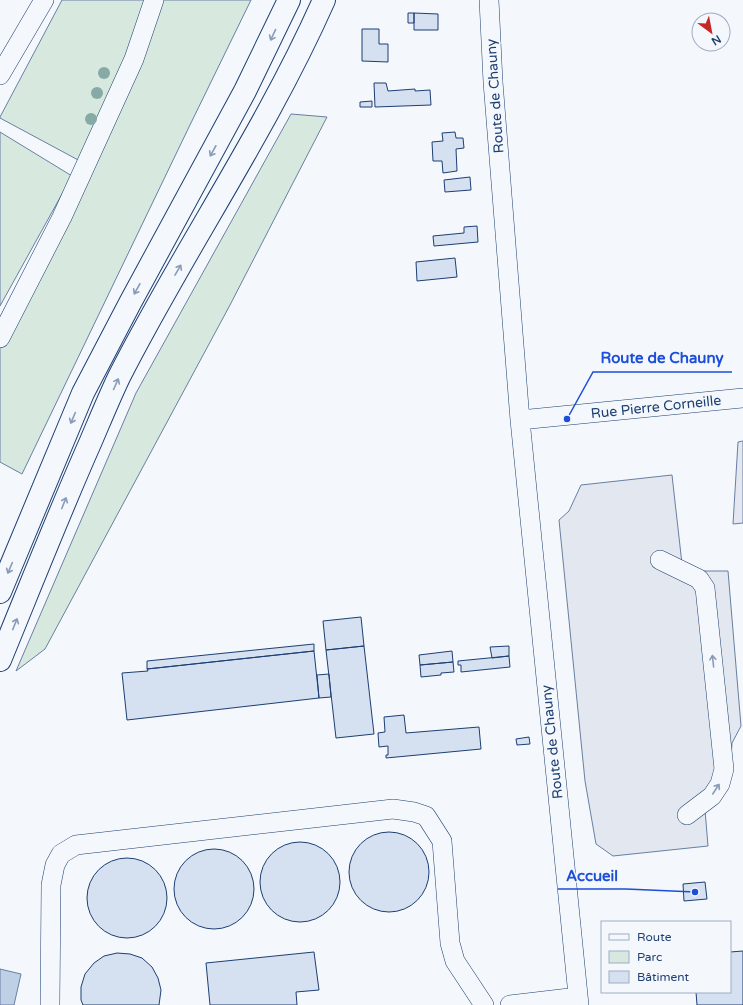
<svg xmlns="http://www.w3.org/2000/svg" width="743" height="1005" font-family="'Varela Round',sans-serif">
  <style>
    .green { fill: #d7e8df; stroke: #687fa3 }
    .parking { fill: #e3e8f0; stroke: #687fa3 }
    .water { fill: #bed0e5; stroke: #687fa3 }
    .building { fill: #d5e0f0; stroke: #1d3f73 }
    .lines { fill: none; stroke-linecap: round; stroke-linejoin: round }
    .minor-casing { stroke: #1d3f73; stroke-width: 20 }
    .highway-casing { stroke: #1d3f73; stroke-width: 24 }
    .minor { stroke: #f4f7fb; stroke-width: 19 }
    .highway { stroke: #f4f7fb; stroke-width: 22 }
    .tree { fill: #86aba6 }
    .oneway { stroke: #889bb7 }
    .labels { text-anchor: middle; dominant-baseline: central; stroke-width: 3; stroke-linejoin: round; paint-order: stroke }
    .street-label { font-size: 14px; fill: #1d3f73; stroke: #f4f7fb }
    .leader { fill: none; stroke: #1d4ed8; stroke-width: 1.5 }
    .callout-dot { fill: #1d4ed8; stroke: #f4f7fb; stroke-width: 1.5 }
    .callout-label { font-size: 15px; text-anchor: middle; font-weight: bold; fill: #1d4ed8; stroke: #f4f7fb; stroke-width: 3; stroke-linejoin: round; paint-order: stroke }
  </style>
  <rect width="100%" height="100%" fill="#f4f7fb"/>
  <path class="green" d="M62,0H251L189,127L22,474L0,462V338L80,161L0,118V117Z
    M291,114L327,117L230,305L45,649L16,671L136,393Z
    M0,132L72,176L0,306Z"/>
  <path class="parking" d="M743,441V523L733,524L738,442Z
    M672,475L682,564L699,571H728L741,726L732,743L730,775L705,810L708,846L613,856L596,844L585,781L559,520L569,511L581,485Z"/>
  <path class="water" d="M0,969L21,974L14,1005H0Z"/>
  <path class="building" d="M408,13H414V23H408Z
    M414,13L438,14V30H414Z
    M362,29H379V44H388V62L362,61Z
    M374,83H386L388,91L415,89V91L430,90L431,105L375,107Z
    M372,101V107H360V102Z
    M455,132L456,138H463L464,148L456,149L457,171L443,173L442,161H433L432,142L443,141L442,133Z
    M470,177L471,190L445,192L444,180Z
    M477,226L478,242L434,246L433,236L464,233V227Z
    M455,258L457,277L417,281L416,262Z
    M361,617L364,646L326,650L323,621Z
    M314,644V651L147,669V661Z
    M364,646L374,734L336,738L326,650Z
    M509,646V656L492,658L490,647Z
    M314,651L319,698L127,720L122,673L148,671L147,669Z
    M452,651L453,662L420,665L419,655Z
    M509,656L510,667L461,672V665H458V661Z
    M453,662L454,672L441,673V675L421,677L420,665Z
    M329,674L331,697L319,698L317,675Z
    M404,715L406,733L479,727L481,749L386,758V755H388V746L379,747L378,733L385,732L384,717Z
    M529,737L530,744L517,745L516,739Z
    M349 872a40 40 0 1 1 80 0a40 40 0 1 1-80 0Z
    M260 882a40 40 0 1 1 80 0a40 40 0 1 1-80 0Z
    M174 889a40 40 0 1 1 80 0a40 40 0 1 1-80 0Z
    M87 898a40 40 0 1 1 80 0a40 40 0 1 1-80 0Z
    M705,882L707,899L684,901L683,884Z
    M743,951V1005H697L696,992H730V952Z
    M314,952L319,990L296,992L297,1005H210L206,963Z
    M117,953L130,954L142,958L152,967L158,978L161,990L159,1005H83L81,1000V987L85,974L94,963L104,956Z"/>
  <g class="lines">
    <g class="minor-casing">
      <path id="minor" d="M489,0L493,82L520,420L579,1005
        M0,75L44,0
        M0,338L62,217L134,59L154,0
        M520,420L743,398
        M660,560L699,579L705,588L724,769L720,784L712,796L687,815
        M50,1005L51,885L55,865L61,854L76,845L393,809L414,812L426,816L442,841L450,943L455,961L484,1005
        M510,1005L578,997"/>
    </g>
    <g class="highway-casing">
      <path id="highway" d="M0,592L83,393L130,303L245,91L289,0
        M0,660C30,587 59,513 91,441C100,420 109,398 119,377C184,249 266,131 324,0"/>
    </g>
    <use href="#minor" class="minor"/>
    <use href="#highway" class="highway"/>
  </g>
  <g class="tree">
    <circle cx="104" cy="73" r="6"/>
    <circle cx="97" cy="93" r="6"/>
    <circle cx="91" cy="119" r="6"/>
  </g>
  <defs><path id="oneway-shaft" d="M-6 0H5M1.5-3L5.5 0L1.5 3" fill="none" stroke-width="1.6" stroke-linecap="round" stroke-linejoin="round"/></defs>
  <g class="oneway">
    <use href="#oneway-shaft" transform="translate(273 35) rotate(115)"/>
    <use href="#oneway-shaft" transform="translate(213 151) rotate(119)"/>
    <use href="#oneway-shaft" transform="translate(178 270) rotate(-60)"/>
    <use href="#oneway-shaft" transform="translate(137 289) rotate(119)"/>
    <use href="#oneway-shaft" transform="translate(116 384) rotate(-66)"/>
    <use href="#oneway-shaft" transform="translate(73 418) rotate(113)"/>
    <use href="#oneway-shaft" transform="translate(64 503) rotate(-68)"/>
    <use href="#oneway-shaft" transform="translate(10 568) rotate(113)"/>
    <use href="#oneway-shaft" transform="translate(15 624) rotate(-68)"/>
    <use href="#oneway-shaft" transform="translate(713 661) rotate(-96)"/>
    <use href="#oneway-shaft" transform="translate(716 789) rotate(-57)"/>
  </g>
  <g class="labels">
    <g class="street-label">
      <text transform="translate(495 96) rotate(-94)">Route de Chauny</text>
      <text transform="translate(656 407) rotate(-6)">Rue Pierre Corneille</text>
      <text transform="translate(552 742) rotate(-96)">Route de Chauny</text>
    </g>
  </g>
  <path class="leader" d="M567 419L593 372H732M695 892L626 889H558"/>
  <g class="callout-dot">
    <circle cx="567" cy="419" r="4"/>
    <circle cx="695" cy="892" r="4"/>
  </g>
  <g class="callout-label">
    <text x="662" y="363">Route de Chauny</text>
    <text x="592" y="881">Accueil</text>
  </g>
  <rect x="601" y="921" width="130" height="72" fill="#f4f7fb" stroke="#9eadc5"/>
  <rect x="609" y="934" width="20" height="6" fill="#f4f7fb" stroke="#9eadc5"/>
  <text x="637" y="941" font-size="12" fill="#1d3f73">Route</text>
  <rect x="609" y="951" width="20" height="12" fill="#d7e8df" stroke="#9eadc5"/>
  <text x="637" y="961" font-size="12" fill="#1d3f73">Parc</text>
  <rect x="609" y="971" width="20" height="12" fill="#d5e0f0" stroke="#9eadc5"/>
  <text x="637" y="981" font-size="12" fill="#1d3f73">Bâtiment</text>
  <g transform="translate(711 32) rotate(148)"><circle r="19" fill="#f4f7fb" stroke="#9eadc5"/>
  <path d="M0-3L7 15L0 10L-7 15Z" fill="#c62828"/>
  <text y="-6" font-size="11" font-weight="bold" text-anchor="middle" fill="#1d3f73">N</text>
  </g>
</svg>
